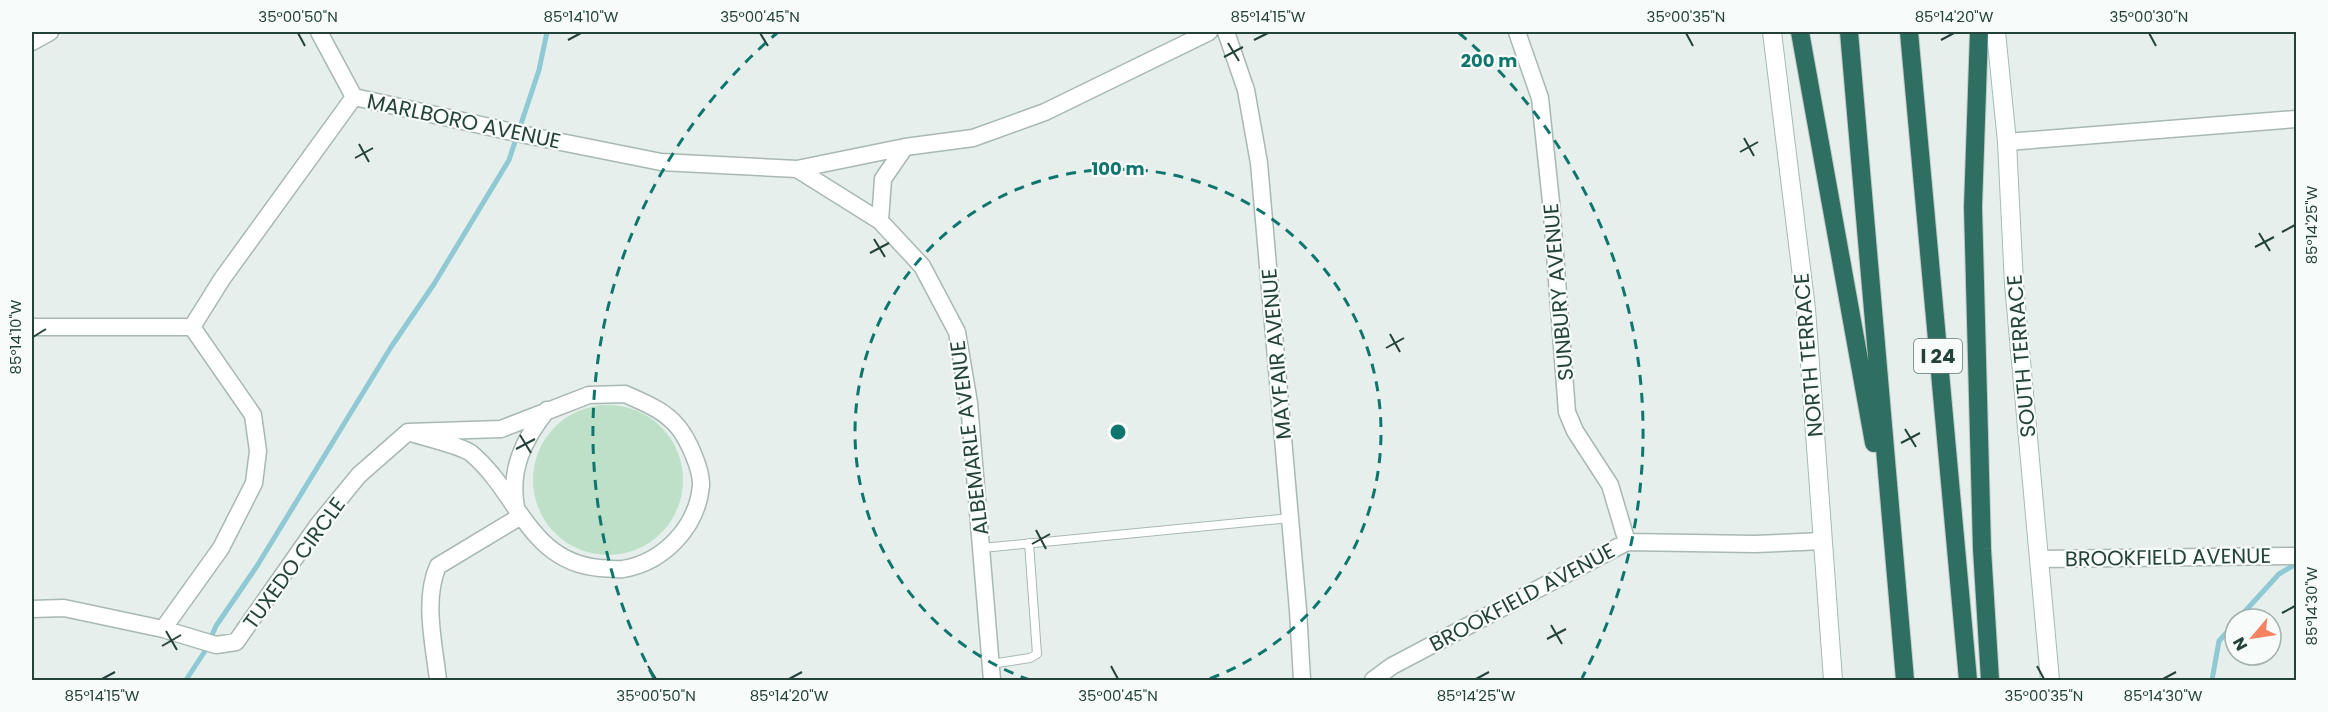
<svg xmlns="http://www.w3.org/2000/svg" width="2328" height="712" font-family="Poppins,sans-serif">
  <style>
    .green { fill: #bfe0c8 }
    .lines { fill: none; stroke-linecap: round; stroke-linejoin: round }
    .stream { stroke: #8ec9d4; stroke-width: 5 }
    .lane-casing { stroke: #a8b8b2; stroke-width: 10 }
    .street-casing { stroke: #a8b8b2; stroke-width: 19 }
    .secondary-casing { stroke: #a4bbb3; stroke-width: 20 }
    .highway-casing { stroke: #c2cac8; stroke-width: 20 }
    .lane { stroke: #fff; stroke-width: 8 }
    .street { stroke: #fff; stroke-width: 16 }
    .secondary { stroke: #fff; stroke-width: 18 }
    .highway { stroke: #2f6f62; stroke-width: 18 }
    .ticks { fill: none; stroke: #24423a; stroke-width: 2 }
    .ring { fill: none; stroke: #0f766e; stroke-width: 3; stroke-dasharray: 10 8 }
    .labels { text-anchor: middle; dominant-baseline: central; stroke-width: 4.5; stroke-linejoin: round; paint-order: stroke }
    .shield { fill: #f7fbf9; stroke: #637a73; stroke-width: 1.5 }
    .shield-label { font-size: 20px; font-weight: bold; fill: #24423a }
    .street-label { font-size: 21px; fill: #24423a; stroke: #f7fbf9 }
    .centre { fill: #0f766e; stroke: #f7fbf9; stroke-width: 3 }
    .ring-label { font-size: 18px; text-anchor: middle; font-weight: bold; fill: #0f766e; stroke: #f7fbf9; stroke-width: 4.5; stroke-linejoin: round; paint-order: stroke }
    .neatline { fill: none; stroke: #24423a; stroke-width: 2 }
    .ticks-label { font-size: 15px; text-anchor: middle; fill: #24423a }
  </style>
  <rect width="100%" height="100%" fill="#e6efeb"/>
  <path class="green" d="M533 480a75 75 0 1 1 150 0a75 75 0 1 1-150 0Z"/>
  <g class="lines">
    <path class="stream" d="M2238,619L2279,574L2296,564
      M186,680L205,651L216,626L257,566L391,347L434,284L509,160L539,70L547,32
      M2212,680L2219,641L2235,623"/>
    <g class="lane-casing">
      <path id="lane" d="M982,548L1290,518
        M991,664L1030,658L1037,654L1029,543"/>
    </g>
    <g class="street-casing">
      <path id="street" d="M319,32L354,97
        M1226,32L1246,90L1259,163L1298,610L1302,680
        M1517,32L1540,98L1551,202L1567,412L1575,431L1610,485L1627,542
        M32,42L50,32
        M354,97L526,135L661,162L797,169L880,221L922,266L957,332L969,403L992,680
        M2007,142L2296,119
        M797,169L905,147L973,138L1045,112L1209,32
        M880,221L883,179L905,147
        M32,327H192L222,279L354,97
        M625,394C645,403 664,410 678,427C688,439 702,470 701,486C697,527 664,562 623,569C616,570 607,568 600,568C529,562 519,494 472,454C463,446 422,437 408,432L501,429L589,395Z
        M516,507C509,469 524,439 547,410
        M2040,559L2296,556
        M32,609L64,608L163,629L216,645L236,642L318,525L359,475L408,432
        M163,629L221,548L254,483L258,451L253,415L192,327
        M438,680C434,644 423,600 438,566L521,516
        M1373,680L1392,666L1627,542L1755,544L1823,541"/>
    </g>
    <g class="secondary-casing">
      <path id="secondary" d="M1772,32L1806,309L1833,680
        M1996,32L2007,142L2014,284L2050,680"/>
    </g>
    <g class="highway-casing">
      <path id="highway" d="M1800,32L1874,443
        M1849,32L1905,680
        M1909,32L1968,680
        M1979,32L1973,207L1982,549L1990,680"/>
    </g>
    <use href="#lane" class="lane"/>
    <use href="#street" class="street"/>
    <use href="#secondary" class="secondary"/>
    <use href="#highway" class="highway"/>
  </g>
  <path class="ticks" d="M298,33L305,46M760,33L768,46M1686,33L1693,46M2149,33L2156,46M568,40L581,33M1254,40L1268,33M1941,40L1954,33M1228,43L1239,61M1224,57L1243,47M1744,138L1754,156M359,144L369,162M1740,152L1758,142M355,158L373,148M2282,232L2295,225M2259,233L2270,251M874,239L885,257M2255,247L2274,237M870,253L889,243M1390,334L1400,352M33,337L46,329M1386,348L1404,338M1905,429L1916,447M520,435L531,453M1901,443L1920,433M516,449L535,439M1036,530L1046,549M1032,544L1050,534M2282,613L2295,606M1551,625L1562,644M166,631L177,650M1547,639L1566,629M162,646L181,635M648,666L656,679M1111,666L1118,679M2037,666L2044,679M102,679L115,672M789,679L802,672M1476,679L1489,672M2163,679L2176,672"/>
  <g class="ring">
    <path d="M1030 680A263 263 0 1 1 1206 680"/>
    <path d="M654 678A525 525 0 0 1 777 33M1459 33A525 525 0 0 1 1582 678"/>
  </g>
  <g class="labels">
    <rect class="shield" x="1914" y="339" width="48" height="34" rx="4.5"/>
    <g class="shield-label">
      <text x="1938" y="356">I 24</text>
    </g>
    <g class="street-label">
      <text transform="translate(464 121) rotate(12)">MARLBORO AVENUE</text>
      <text transform="translate(1558 292) rotate(-95)">SUNBURY AVENUE</text>
      <text transform="translate(1276 354) rotate(-95)">MAYFAIR AVENUE</text>
      <text transform="translate(1808 355) rotate(-95)">NORTH TERRACE</text>
      <text transform="translate(2021 356) rotate(-95)">SOUTH TERRACE</text>
      <text transform="translate(969 438) rotate(-97)">ALBEMARLE AVENUE</text>
      <text transform="translate(2168 557) rotate(-1)">BROOKFIELD AVENUE</text>
      <text transform="translate(294 563) rotate(-54)">TUXEDO CIRCLE</text>
      <text transform="translate(1522 597) rotate(-28)">BROOKFIELD AVENUE</text>
    </g>
  </g>
  <circle cx="1118" cy="432" r="9" class="centre"/>
  <g class="ring-label">
    <text x="1489" y="67">200 m</text>
    <text x="1118" y="175">100 m</text>
  </g>
  <rect width="2328" height="712" fill="none" stroke="#f7fbf9" stroke-width="66"/>
  <g transform="translate(2253 637) rotate(241)"><circle r="28" fill="#f7fbf9" stroke="#a3b1ad" stroke-width="1.5"/>
  <path d="M0-4.5L10 22L0 15L-10 22Z" fill="#f4845f"/>
  <text y="-9" font-size="16" font-weight="bold" text-anchor="middle" fill="#24423a">N</text>
  </g>
  <rect x="33" y="33" width="2262" height="646" class="neatline"/>
  <g class="ticks-label">
    <text x="298" y="22">35°00'50"N</text>
    <text x="581" y="22">85°14'10"W</text>
    <text x="760" y="22">35°00'45"N</text>
    <text x="1268" y="22">85°14'15"W</text>
    <text x="1686" y="22">35°00'35"N</text>
    <text x="1954" y="22">85°14'20"W</text>
    <text x="2149" y="22">35°00'30"N</text>
    <text transform="translate(2312 225) rotate(-90)" y="5">85°14'25"W</text>
    <text transform="translate(16 337) rotate(-90)" y="5">85°14'10"W</text>
    <text transform="translate(2312 606) rotate(-90)" y="5">85°14'30"W</text>
    <text x="102" y="701">85°14'15"W</text>
    <text x="656" y="701">35°00'50"N</text>
    <text x="789" y="701">85°14'20"W</text>
    <text x="1118" y="701">35°00'45"N</text>
    <text x="1476" y="701">85°14'25"W</text>
    <text x="2044" y="701">35°00'35"N</text>
    <text x="2163" y="701">85°14'30"W</text>
  </g>
</svg>
